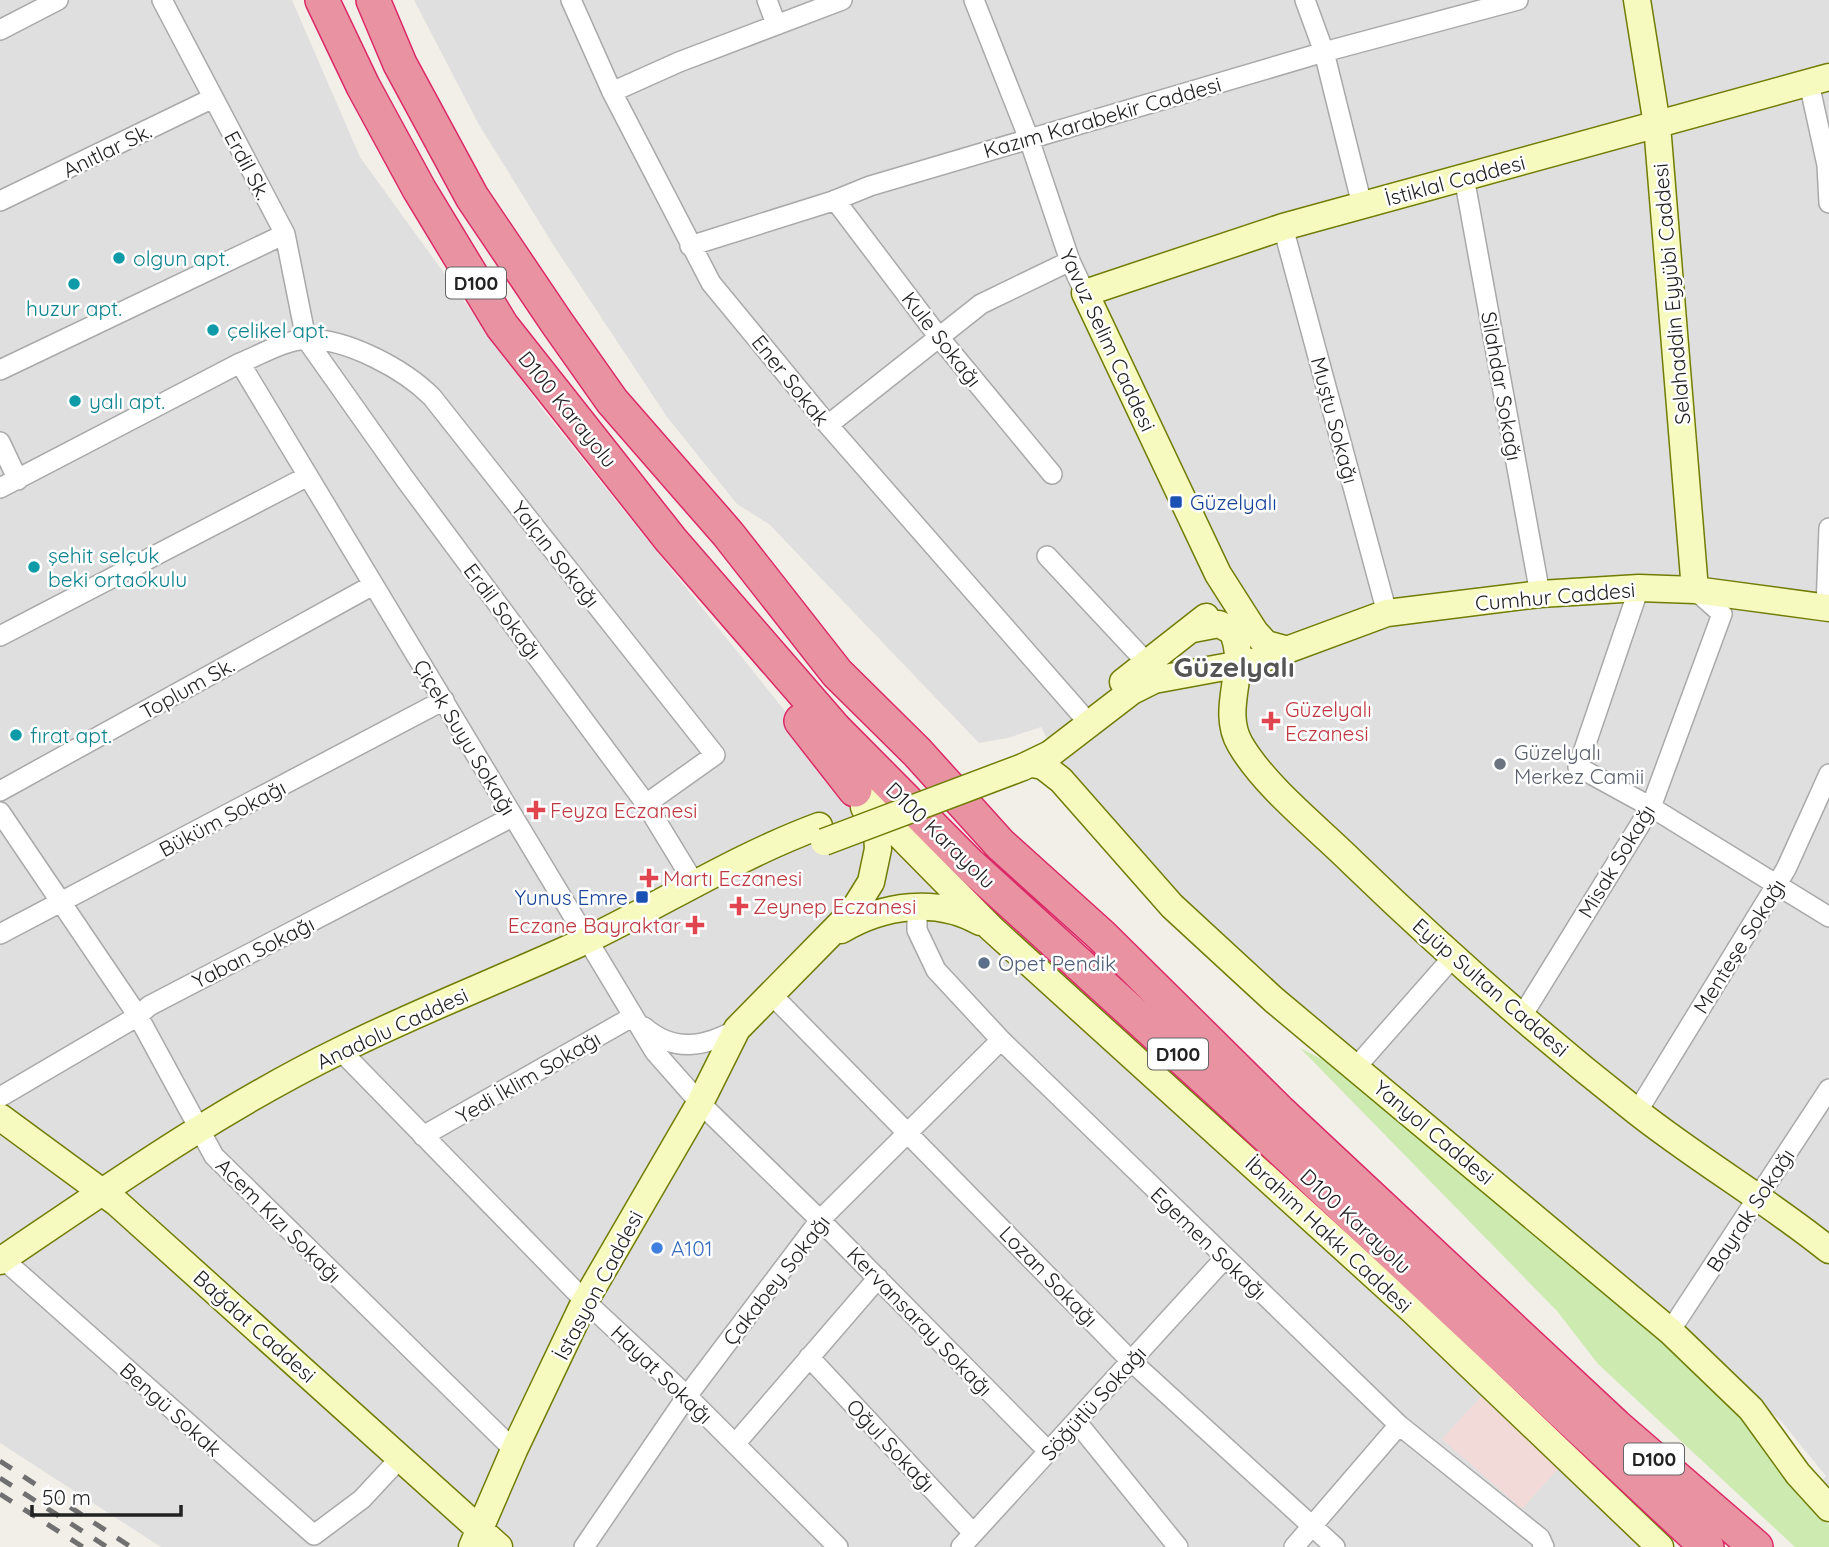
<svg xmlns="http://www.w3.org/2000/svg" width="1829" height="1547" font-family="Quicksand,sans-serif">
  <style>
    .residential { fill: #e0dfdf }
    .commercial { fill: #f2dad9 }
    .grass { fill: #cdebb0 }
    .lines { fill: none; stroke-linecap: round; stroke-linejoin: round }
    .street-casing { stroke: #a9a9a9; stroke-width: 22 }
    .secondary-casing { stroke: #707d05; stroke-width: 29 }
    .highway-casing { stroke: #dc2a67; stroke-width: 36 }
    .street { stroke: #fff; stroke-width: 19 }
    .secondary { stroke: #f7fabf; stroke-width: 26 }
    .highway { stroke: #e892a2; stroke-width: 33 }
    .rail { stroke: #707070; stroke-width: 5; stroke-dasharray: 14 14; stroke-linecap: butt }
    .secondary-bridge-casing { stroke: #707d05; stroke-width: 29; stroke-linecap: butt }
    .secondary-bridge { stroke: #f7fabf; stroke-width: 26 }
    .culture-dot { fill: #0f9aa8; stroke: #fff; stroke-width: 2.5 }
    .transit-dot { fill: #1a4fb4; stroke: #fff; stroke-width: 2.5 }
    .health-dot { fill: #e0444e; stroke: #fff; stroke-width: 2.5 }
    .worship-dot { fill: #6b7280; stroke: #fff; stroke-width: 2.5 }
    .service-dot { fill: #5c6f8a; stroke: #fff; stroke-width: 2.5 }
    .shop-dot { fill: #3f7fe0; stroke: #fff; stroke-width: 2.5 }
    .labels { text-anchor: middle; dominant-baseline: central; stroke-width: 5; stroke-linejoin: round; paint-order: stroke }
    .shield { fill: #fff; stroke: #646464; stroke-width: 2 }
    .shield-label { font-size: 19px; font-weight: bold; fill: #222 }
    .street-label { font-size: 21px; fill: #222; stroke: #fff }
    .culture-label { font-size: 21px; fill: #0d838f; stroke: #fff; text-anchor: start }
    .transit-label { font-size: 21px; fill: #164399; stroke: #fff; text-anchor: start }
    .health-label { font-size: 21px; fill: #be3a42; stroke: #fff; text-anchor: start }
    .worship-label { font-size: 21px; fill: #5b616d; stroke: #fff; text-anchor: start }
    .service-label { font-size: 21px; fill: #4e5e75; stroke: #fff; text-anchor: start }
    .shop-label { font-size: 21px; fill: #366cbe; stroke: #fff; text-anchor: start }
    .district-label { font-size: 28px; font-weight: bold; fill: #555; stroke: #fff }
  </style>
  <rect width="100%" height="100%" fill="#f2efe9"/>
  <path class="residential" d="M0,0H292L360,157L543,410L822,757L1657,1547H161L0,1443Z
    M414,0H1829V1496L1818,1485L1826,1476L1781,1421L1314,1026L1124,844L1063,768L1041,727L1008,738L979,743L769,524L737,504L667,417L554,246L478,123Z"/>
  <path class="commercial" d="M1488,1389L1565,1461L1522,1509L1442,1439Z"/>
  <path class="grass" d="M1300,1048L1349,1073L1668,1346L1758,1431L1803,1495L1829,1525V1547H1795L1598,1364L1557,1311Z"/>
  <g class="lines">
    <g class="street-casing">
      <path id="street" d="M162,0L285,234L306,339L405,479L646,804L696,886
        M571,0L612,92L711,283L828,425L1080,713
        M767,0L776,24
        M974,0L1029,139L1070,261L1085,293
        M1305,0L1324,52L1362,205
        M0,30L58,0
        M1809,83L1827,165L1829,203
        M612,92L679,62L842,0
        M1464,177L1540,594
        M835,200L938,336L1052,474
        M0,201L213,98
        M1283,227L1387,613
        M690,246L833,201L870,186L1324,52L1518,0
        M240,363L655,1052L700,1103L820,1220L1048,1451
        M0,370L285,234
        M828,425L981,304L1070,261
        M0,442L18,480
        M0,488L240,363C260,355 285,340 307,339C348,339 404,369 432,397L715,755L646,804
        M1047,556L1148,664
        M1639,588L1578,767L1651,807L1829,917
        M1826,607L1829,528
        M0,636L308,476
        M0,791L373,585
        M0,812L138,1016L214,1156L514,1450
        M917,907V930L936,970L1001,1040L1399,1425L1540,1538L1544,1547
        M0,934L444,700
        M772,995L1131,1361L1335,1547
        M1522,1016L1651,807L1722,614L1695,590
        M644,1027C674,1053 705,1047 737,1029
        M340,1050L585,1301L687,1396L838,1547
        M1357,1066L1453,957
        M0,1097L138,1016L149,1006L512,817
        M1637,1112L1786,869L1829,774
        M423,1136L632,1017
        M3,1259L314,1535L362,1499L402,1456
        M1670,1331L1829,1089
        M809,1357L973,1533
        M1076,1421L1178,1547
        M735,1444L878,1278
        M584,1547L687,1396L820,1220L1001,1040
        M961,1547L1225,1258
        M1294,1547L1399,1425"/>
    </g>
    <g class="secondary-casing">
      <path id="secondary" d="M1637,0L1657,125L1695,590
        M1193,629L1219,624L1232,631C1250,666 1219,708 1240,744C1265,787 1318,828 1353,863C1443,950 1537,1033 1636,1111C1698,1160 1767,1200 1829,1250
        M1288,650L1266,644L1255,632L1218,574L1085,293L1283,227L1829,77
        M1123,682L1206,617
        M1032,764L1043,766L1061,780L1172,906L1274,1000L1670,1331L1751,1409L1798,1474L1829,1508
        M1023,767L1050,754L1132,691L1154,680L1257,661L1387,613L1540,594L1639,588L1695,590L1829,608
        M855,790L991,928L1412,1310L1660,1547
        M841,930C883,905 936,897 980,922
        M0,1117L117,1203L499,1547
        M0,1261C111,1186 220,1109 341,1050C421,1010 505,978 587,940C664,903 738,856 819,826
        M472,1547L514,1450L585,1301L700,1103L737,1029L853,911L871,882L878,849L877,834L864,807"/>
    </g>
    <g class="highway-casing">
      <path id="highway" d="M322,0L363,86L419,189L502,326L671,540L835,729L969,864L1224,1096L1707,1547
        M373,0L400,64L472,197L557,323L612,401L728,534L837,673L917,752L1000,844L1101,935L1280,1112L1616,1426L1756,1547
        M801,721L855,790"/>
    </g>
    <use href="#street" class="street"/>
    <use href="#secondary" class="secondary"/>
    <use href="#highway" class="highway"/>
    <path class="rail" d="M0,1461L131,1547
      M0,1478L107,1547
      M0,1494L83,1547"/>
    <g class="secondary-bridge-casing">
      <path id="secondary-bridge" d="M824,842L1023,767"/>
    </g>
    <use href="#secondary-bridge" class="secondary-bridge"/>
  </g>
  <g class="culture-dot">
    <circle cx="119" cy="258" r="7"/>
    <circle cx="74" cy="284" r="7"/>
    <circle cx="213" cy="330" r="7"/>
    <circle cx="75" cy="401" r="7"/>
    <circle cx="34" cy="567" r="7"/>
    <circle cx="16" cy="735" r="7"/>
  </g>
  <g class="transit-dot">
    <rect x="1169" y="495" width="14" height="14" rx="3.5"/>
    <rect x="635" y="890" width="14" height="14" rx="3.5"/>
  </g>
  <g class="health-dot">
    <path d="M1267.5 710.5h7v7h7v7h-7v7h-7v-7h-7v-7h7z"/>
    <path d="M532.5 799.5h7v7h7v7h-7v7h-7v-7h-7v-7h7z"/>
    <path d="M645.5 867.5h7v7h7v7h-7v7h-7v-7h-7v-7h7z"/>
    <path d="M735.5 895.5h7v7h7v7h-7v7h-7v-7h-7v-7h7z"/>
    <path d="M691.5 914.5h7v7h7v7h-7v7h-7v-7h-7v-7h7z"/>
  </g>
  <circle class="worship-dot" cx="1500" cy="764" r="7"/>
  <circle class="service-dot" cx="984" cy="963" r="7"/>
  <circle class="shop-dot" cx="657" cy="1248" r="7"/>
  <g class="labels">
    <g class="shield">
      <rect x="446" y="267.5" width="60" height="31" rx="5"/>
      <rect x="1148" y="1038.5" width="60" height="31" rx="5"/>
      <rect x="1624" y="1443.5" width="60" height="31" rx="5"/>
    </g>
    <g class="shield-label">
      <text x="476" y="283">D100</text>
      <text x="1178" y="1054">D100</text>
      <text x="1654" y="1459">D100</text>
    </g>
    <g class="street-label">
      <text transform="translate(1102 117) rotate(-16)">Kazım Karabekir Caddesi</text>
      <text transform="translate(107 150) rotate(-26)">Anıtlar Sk.</text>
      <text transform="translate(248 165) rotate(62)">Erdil Sk.</text>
      <text transform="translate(1455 180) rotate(-15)">İstiklal Caddesi</text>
      <text transform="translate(1671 294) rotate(-95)">Selahaddin Eyyübi Caddesi</text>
      <text transform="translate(942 339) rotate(52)">Kule Sokağı</text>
      <text transform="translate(1108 340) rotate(65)">Yavuz Selim Caddesi</text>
      <text transform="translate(791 380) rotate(51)">Ener Sokak</text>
      <text transform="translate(1502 386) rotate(80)">Silahdar Sokağı</text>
      <text transform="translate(568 409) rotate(51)">D100 Karayolu</text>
      <text transform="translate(1335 420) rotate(75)">Muştu Sokağı</text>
      <text transform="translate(556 554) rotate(52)">Yalçın Sokağı</text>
      <text transform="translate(1555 596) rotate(-5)">Cumhur Caddesi</text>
      <text transform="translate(503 611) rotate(53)">Erdil Sokağı</text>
      <text transform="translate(187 688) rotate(-29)">Toplum Sk.</text>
      <text transform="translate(465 737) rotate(59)">Çiçek Suyu Sokağı</text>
      <text transform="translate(222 818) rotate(-28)">Büküm Sokağı</text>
      <text transform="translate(941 835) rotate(44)">D100 Karayolu</text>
      <text transform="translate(1616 861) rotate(-59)">Misak Sokağı</text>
      <text transform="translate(1739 946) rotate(-58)">Menteşe Sokağı</text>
      <text transform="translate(253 952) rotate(-27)">Yaban Sokağı</text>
      <text transform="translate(1491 987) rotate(41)">Eyüp Sultan Caddesi</text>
      <text transform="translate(392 1028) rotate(-25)">Anadolu Caddesi</text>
      <text transform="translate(528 1077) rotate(-30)">Yedi İklim Sokağı</text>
      <text transform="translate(1434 1132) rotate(40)">Yanyol Caddesi</text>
      <text transform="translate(1750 1210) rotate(-57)">Bayrak Sokağı</text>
      <text transform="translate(279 1220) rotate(45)">Acem Kızı Sokağı</text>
      <text transform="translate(1356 1221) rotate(43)">D100 Karayolu</text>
      <text transform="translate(1329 1234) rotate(43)">İbrahim Hakkı Caddesi</text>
      <text transform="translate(1209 1243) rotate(44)">Egemen Sokağı</text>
      <text transform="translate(1049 1276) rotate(46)">Lozan Sokağı</text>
      <text transform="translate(776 1280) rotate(-52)">Çakabey Sokağı</text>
      <text transform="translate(598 1285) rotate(-62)">İstasyon Caddesi</text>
      <text transform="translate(920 1321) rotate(46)">Kervansaray Sokağı</text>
      <text transform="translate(255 1326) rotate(42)">Bağdat Caddesi</text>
      <text transform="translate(662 1374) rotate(44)">Hayat Sokağı</text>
      <text transform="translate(1093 1403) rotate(-48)">Söğütlü Sokağı</text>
      <text transform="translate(171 1409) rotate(42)">Bengü Sokak</text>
      <text transform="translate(891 1445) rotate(47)">Oğul Sokağı</text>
    </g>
    <g class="culture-label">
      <text x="133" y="258">olgun apt.</text>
      <text x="74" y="308" text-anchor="middle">huzur apt.</text>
      <text x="227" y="330">çelikel apt.</text>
      <text x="89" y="401">yalı apt.</text>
      <text x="48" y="555">şehit selçuk<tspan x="48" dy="24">beki ortaokulu</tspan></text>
      <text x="30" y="735">fırat apt.</text>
    </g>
    <g class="transit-label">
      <text x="1190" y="502">Güzelyalı</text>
      <text x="628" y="897" text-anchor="end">Yunus Emre</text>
    </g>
    <g class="health-label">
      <text x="1285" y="709">Güzelyalı<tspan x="1285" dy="24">Eczanesi</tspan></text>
      <text x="550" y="810">Feyza Eczanesi</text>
      <text x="663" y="878">Martı Eczanesi</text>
      <text x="753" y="906">Zeynep Eczanesi</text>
      <text x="681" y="925" text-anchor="end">Eczane Bayraktar</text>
    </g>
    <g class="worship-label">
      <text x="1514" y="752">Güzelyalı<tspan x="1514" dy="24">Merkez Camii</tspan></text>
    </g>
    <g class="service-label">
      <text x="998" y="963">Opet Pendik</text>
    </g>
    <g class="shop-label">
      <text x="671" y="1248">A101</text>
    </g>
    <g class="district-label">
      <text x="1234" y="666">Güzelyalı</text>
    </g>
  </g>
  <path d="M32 1505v10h149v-10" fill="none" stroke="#222222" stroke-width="3.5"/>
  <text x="42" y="1505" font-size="21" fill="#222222" stroke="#ffffff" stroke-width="5" paint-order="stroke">50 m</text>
</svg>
